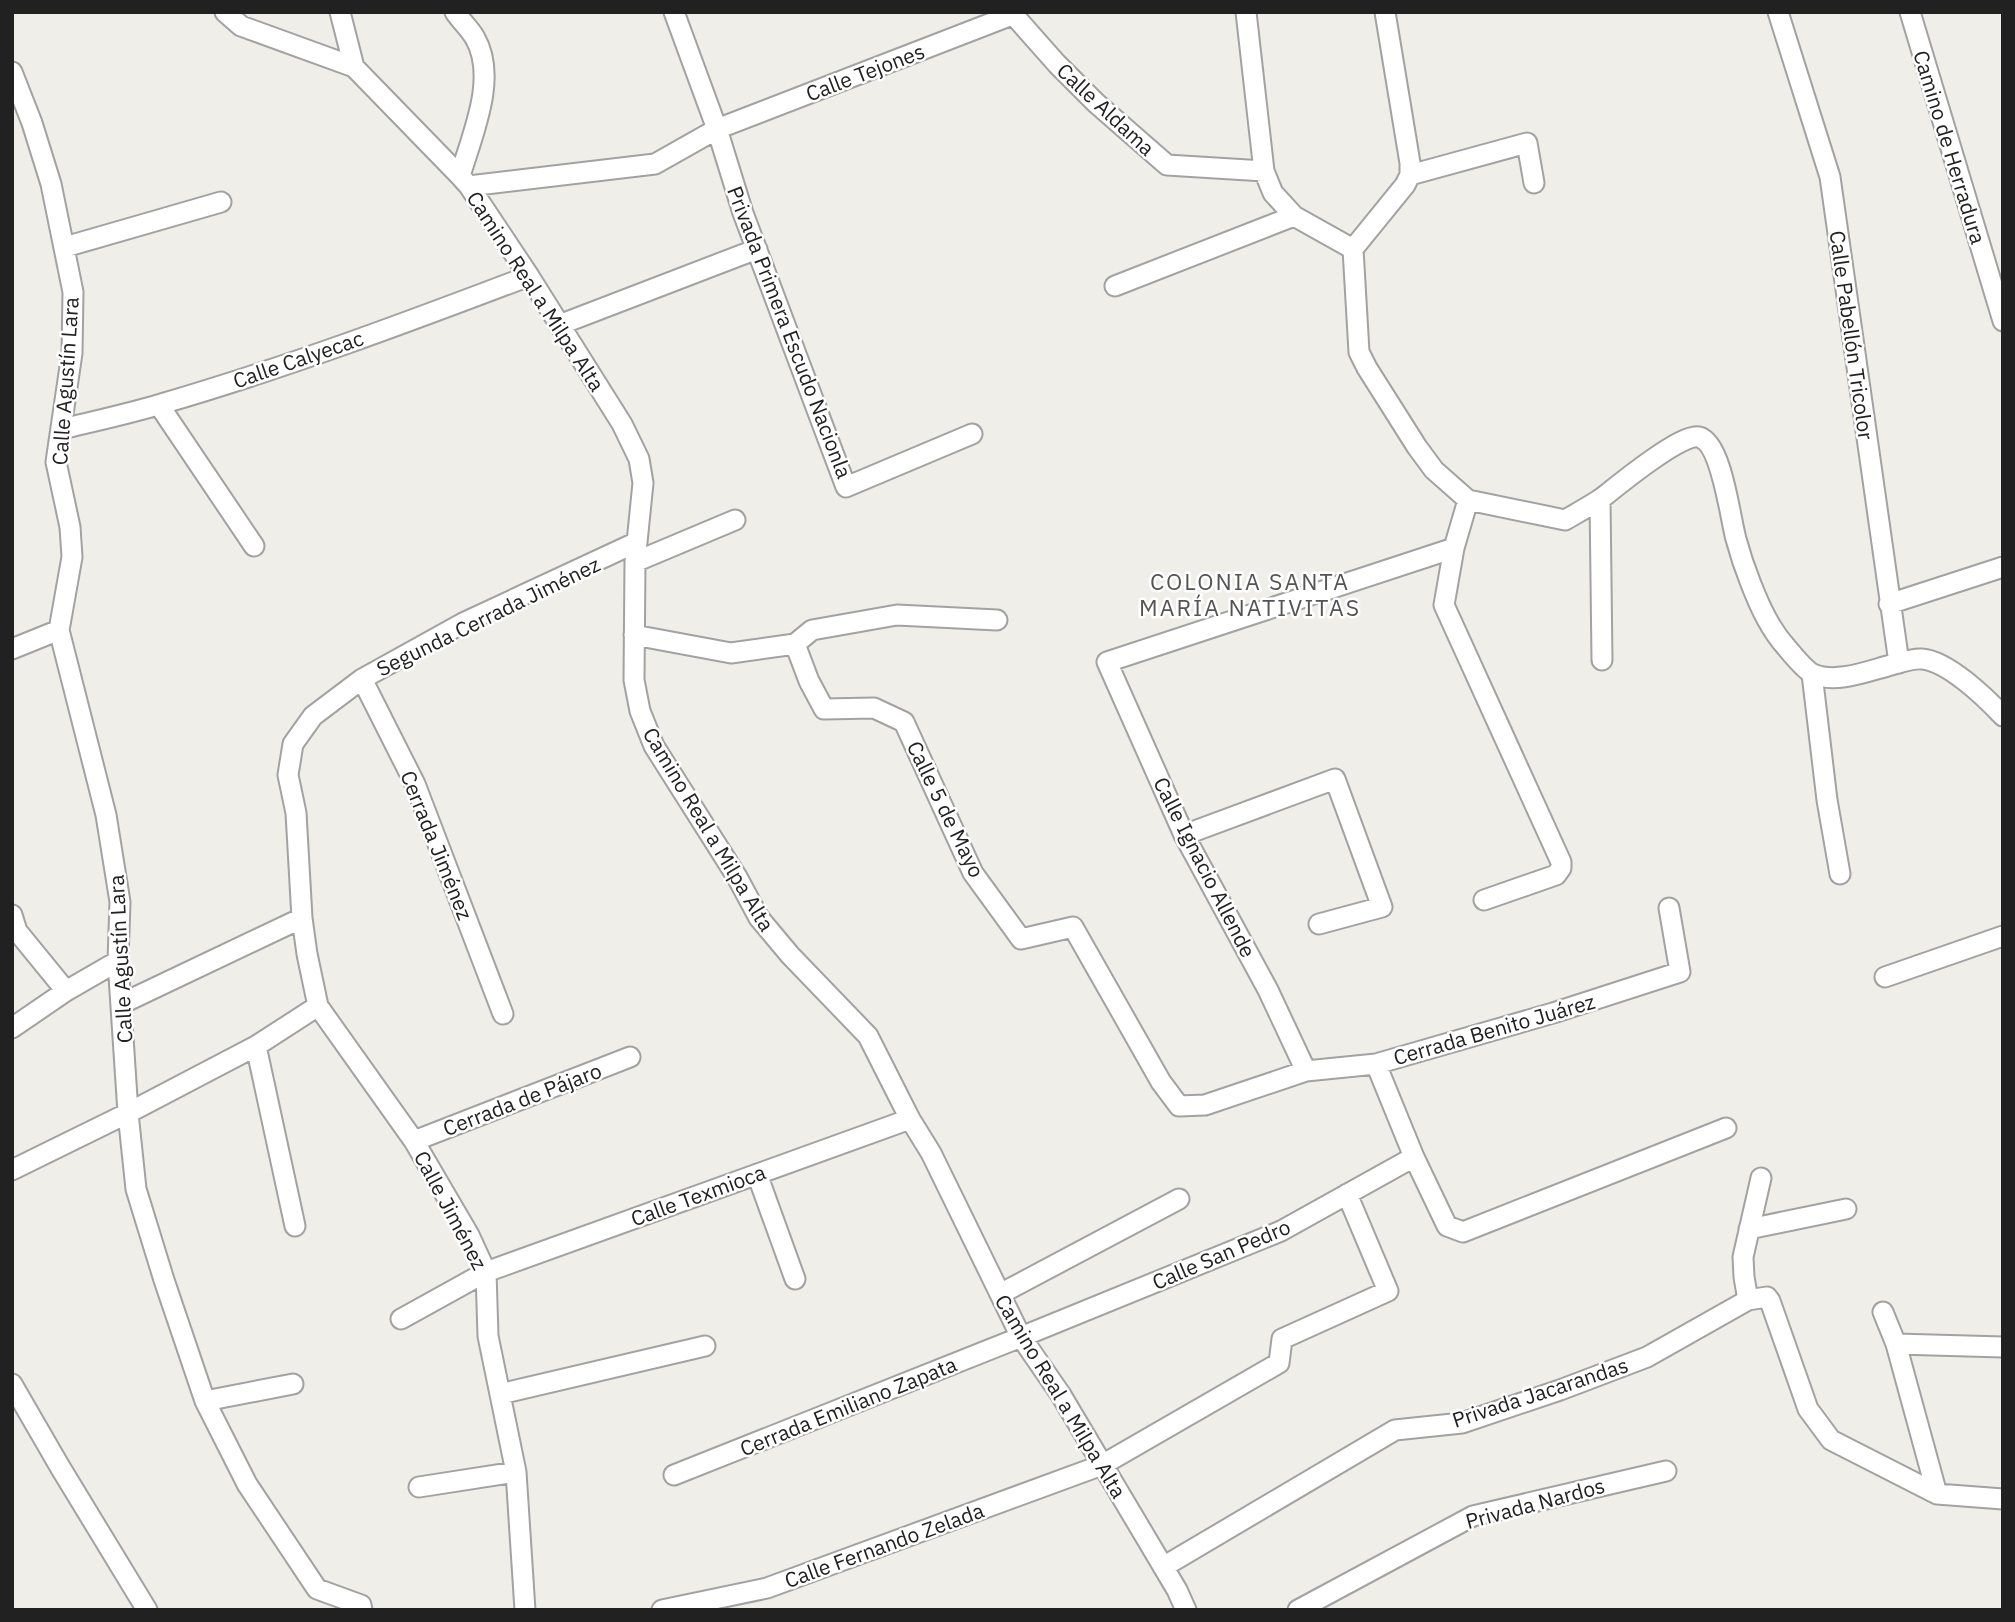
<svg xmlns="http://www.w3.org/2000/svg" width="2015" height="1622" font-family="'IBM Plex Sans',sans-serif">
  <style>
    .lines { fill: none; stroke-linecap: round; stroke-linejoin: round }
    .minor-casing { stroke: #a2a2a2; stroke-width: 23 }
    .minor { stroke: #fff; stroke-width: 19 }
    .labels { text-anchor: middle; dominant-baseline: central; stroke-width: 5; stroke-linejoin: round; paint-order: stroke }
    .street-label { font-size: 21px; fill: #212121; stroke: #fff }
    .neighbourhood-label { font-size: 23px; letter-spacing: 2px; fill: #545454; stroke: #fff }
  </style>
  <rect width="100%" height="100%" fill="#f0eee9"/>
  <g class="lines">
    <g class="minor-casing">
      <path id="minor" d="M225,12L241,26L354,67L460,176L469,186L529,276L622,424L639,459L643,483L635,562L634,680L640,711L654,746L737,877L759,918L790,955L868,1036L910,1119L931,1153L1021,1337L1061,1395L1177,1590L1186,1610
        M340,12L354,67
        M455,12C461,21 470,29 475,38C498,78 472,135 460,176
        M674,12L717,129L743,213L846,487L972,434
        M1011,12L1057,64L1096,103L1167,165L1264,171
        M1246,12L1264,171L1273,193L1294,216L1353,249
        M1385,12L1410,163V175L1405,185L1353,249L1359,352L1367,368L1417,447L1434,470L1468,500
        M1778,12L1830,177L1899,663
        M1910,12L2003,321
        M12,72L32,123L51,184L73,292L72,353L56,462L70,527L72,557L59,630L106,815L120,902L118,961L128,1113L136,1189L164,1280L205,1401L247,1484L317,1589L361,1605L362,1610
        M1410,175L1527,143L1534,183
        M469,186L655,164L717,129L1012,15
        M65,247L221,202
        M1115,286L1294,216
        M559,325L757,249
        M159,405L254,546
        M62,429C95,421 128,414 161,404C285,368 408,322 529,276
        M1600,499L1602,660
        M1468,500L1565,520C1577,513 1590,506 1602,498C1617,486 1683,432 1699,437C1722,443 1730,518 1736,539C1740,554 1745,569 1751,584C1760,607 1770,629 1787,648C1792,654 1806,671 1813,674C1836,684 1868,671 1891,665C1899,663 1913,658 1922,659C1948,661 1986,698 2003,716
        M1468,500L1454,548L1444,605L1561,862V868L1556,875L1484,900
        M635,562L735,520
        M1889,604L2003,567
        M634,635L731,653L795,644
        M795,644L809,681L824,709L874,708L904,722L973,873L1021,939L1073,927L1161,1082L1179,1106L1205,1105L1306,1071L1376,1064L1553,1013L1680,972L1669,908
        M795,644L812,630L897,615L997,620
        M12,649L59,630
        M1812,674L1827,800L1840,874
        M362,679L415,784L503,1014
        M1184,835L1335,779L1382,907L1319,924
        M12,915L17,931L66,991
        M1885,977L2003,936
        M121,1004L302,918
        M12,1028L66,991L118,961
        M256,1046L295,1226
        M1376,1064L1414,1157L1447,1226L1463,1232L1726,1128
        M1306,1071L1268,990L1184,835L1107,662L1454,548
        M414,1141L630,1057
        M12,1170L128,1113L256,1046L318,1006
        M757,1174L795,1279
        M1749,1229L1846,1209
        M1000,1294L1179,1199
        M1748,1300L1744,1277L1743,1257L1761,1178
        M1883,1312L1896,1344L1937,1494
        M401,1319L486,1272L910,1119
        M1896,1344L2003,1347
        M12,1384L60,1467L147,1610
        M500,1394L705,1346
        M205,1401L293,1384
        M674,1475L1021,1337L1281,1231L1414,1157
        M419,1487L516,1472
        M1163,1567L1395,1430L1462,1423L1560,1390L1647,1357L1748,1300L1767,1297L1770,1301L1808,1409L1831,1440L1937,1494L2003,1499
        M525,1610L516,1472L488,1336L486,1272L469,1235L414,1141L318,1006L307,954L302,918L296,813L288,775L293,744L313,716L362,679L463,623L637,542
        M662,1610L767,1588L1102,1465L1279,1363L1282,1339L1388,1291L1347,1194
        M1298,1610L1473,1516L1666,1471"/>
    </g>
    <use href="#minor" class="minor"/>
  </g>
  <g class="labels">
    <g class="street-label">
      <text transform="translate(865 72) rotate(-21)">Calle Tejones</text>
      <text transform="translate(1106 109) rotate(43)">Calle Aldama</text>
      <text transform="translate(1950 147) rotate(73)">Camino de Herradura</text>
      <text transform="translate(536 291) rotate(57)">Camino Real a Milpa Alta</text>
      <text transform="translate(790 332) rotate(69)">Privada Primera Escudo Nacionla</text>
      <text transform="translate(1852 335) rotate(82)">Calle Pabellón Tricolor</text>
      <text transform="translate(298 359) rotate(-19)">Calle Calyecac</text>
      <text transform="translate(65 381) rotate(-86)">Calle Agustín Lara</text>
      <text transform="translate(488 616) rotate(-26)">Segunda Cerrada Jiménez</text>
      <text transform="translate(946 809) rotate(64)">Calle 5 de Mayo</text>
      <text transform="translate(709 829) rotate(59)">Camino Real a Milpa Alta</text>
      <text transform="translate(437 845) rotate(68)">Cerrada Jiménez</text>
      <text transform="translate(1205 867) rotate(63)">Calle Ignacio Allende</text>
      <text transform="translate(120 959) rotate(-93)">Calle Agustín Lara</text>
      <text transform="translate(1494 1029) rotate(-16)">Cerrada Benito Juárez</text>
      <text transform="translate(522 1099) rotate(-21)">Cerrada de Pájaro</text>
      <text transform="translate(698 1195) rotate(-20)">Calle Texmioca</text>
      <text transform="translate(451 1210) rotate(62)">Calle Jiménez</text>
      <text transform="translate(1221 1254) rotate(-23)">Calle San Pedro</text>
      <text transform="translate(1540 1392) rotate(-18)">Privada Jacarandas</text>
      <text transform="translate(1061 1396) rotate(59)">Camino Real a Milpa Alta</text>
      <text transform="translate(848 1406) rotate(-22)">Cerrada Emiliano Zapata</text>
      <text transform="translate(1535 1503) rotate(-15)">Privada Nardos</text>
      <text transform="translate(884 1545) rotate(-20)">Calle Fernando Zelada</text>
    </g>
    <g class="neighbourhood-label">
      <text x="1250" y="581">COLONIA SANTA<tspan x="1250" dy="26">MARÍA NATIVITAS</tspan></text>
    </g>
  </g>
  <rect width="2015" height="1622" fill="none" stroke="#212121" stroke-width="28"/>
</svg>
